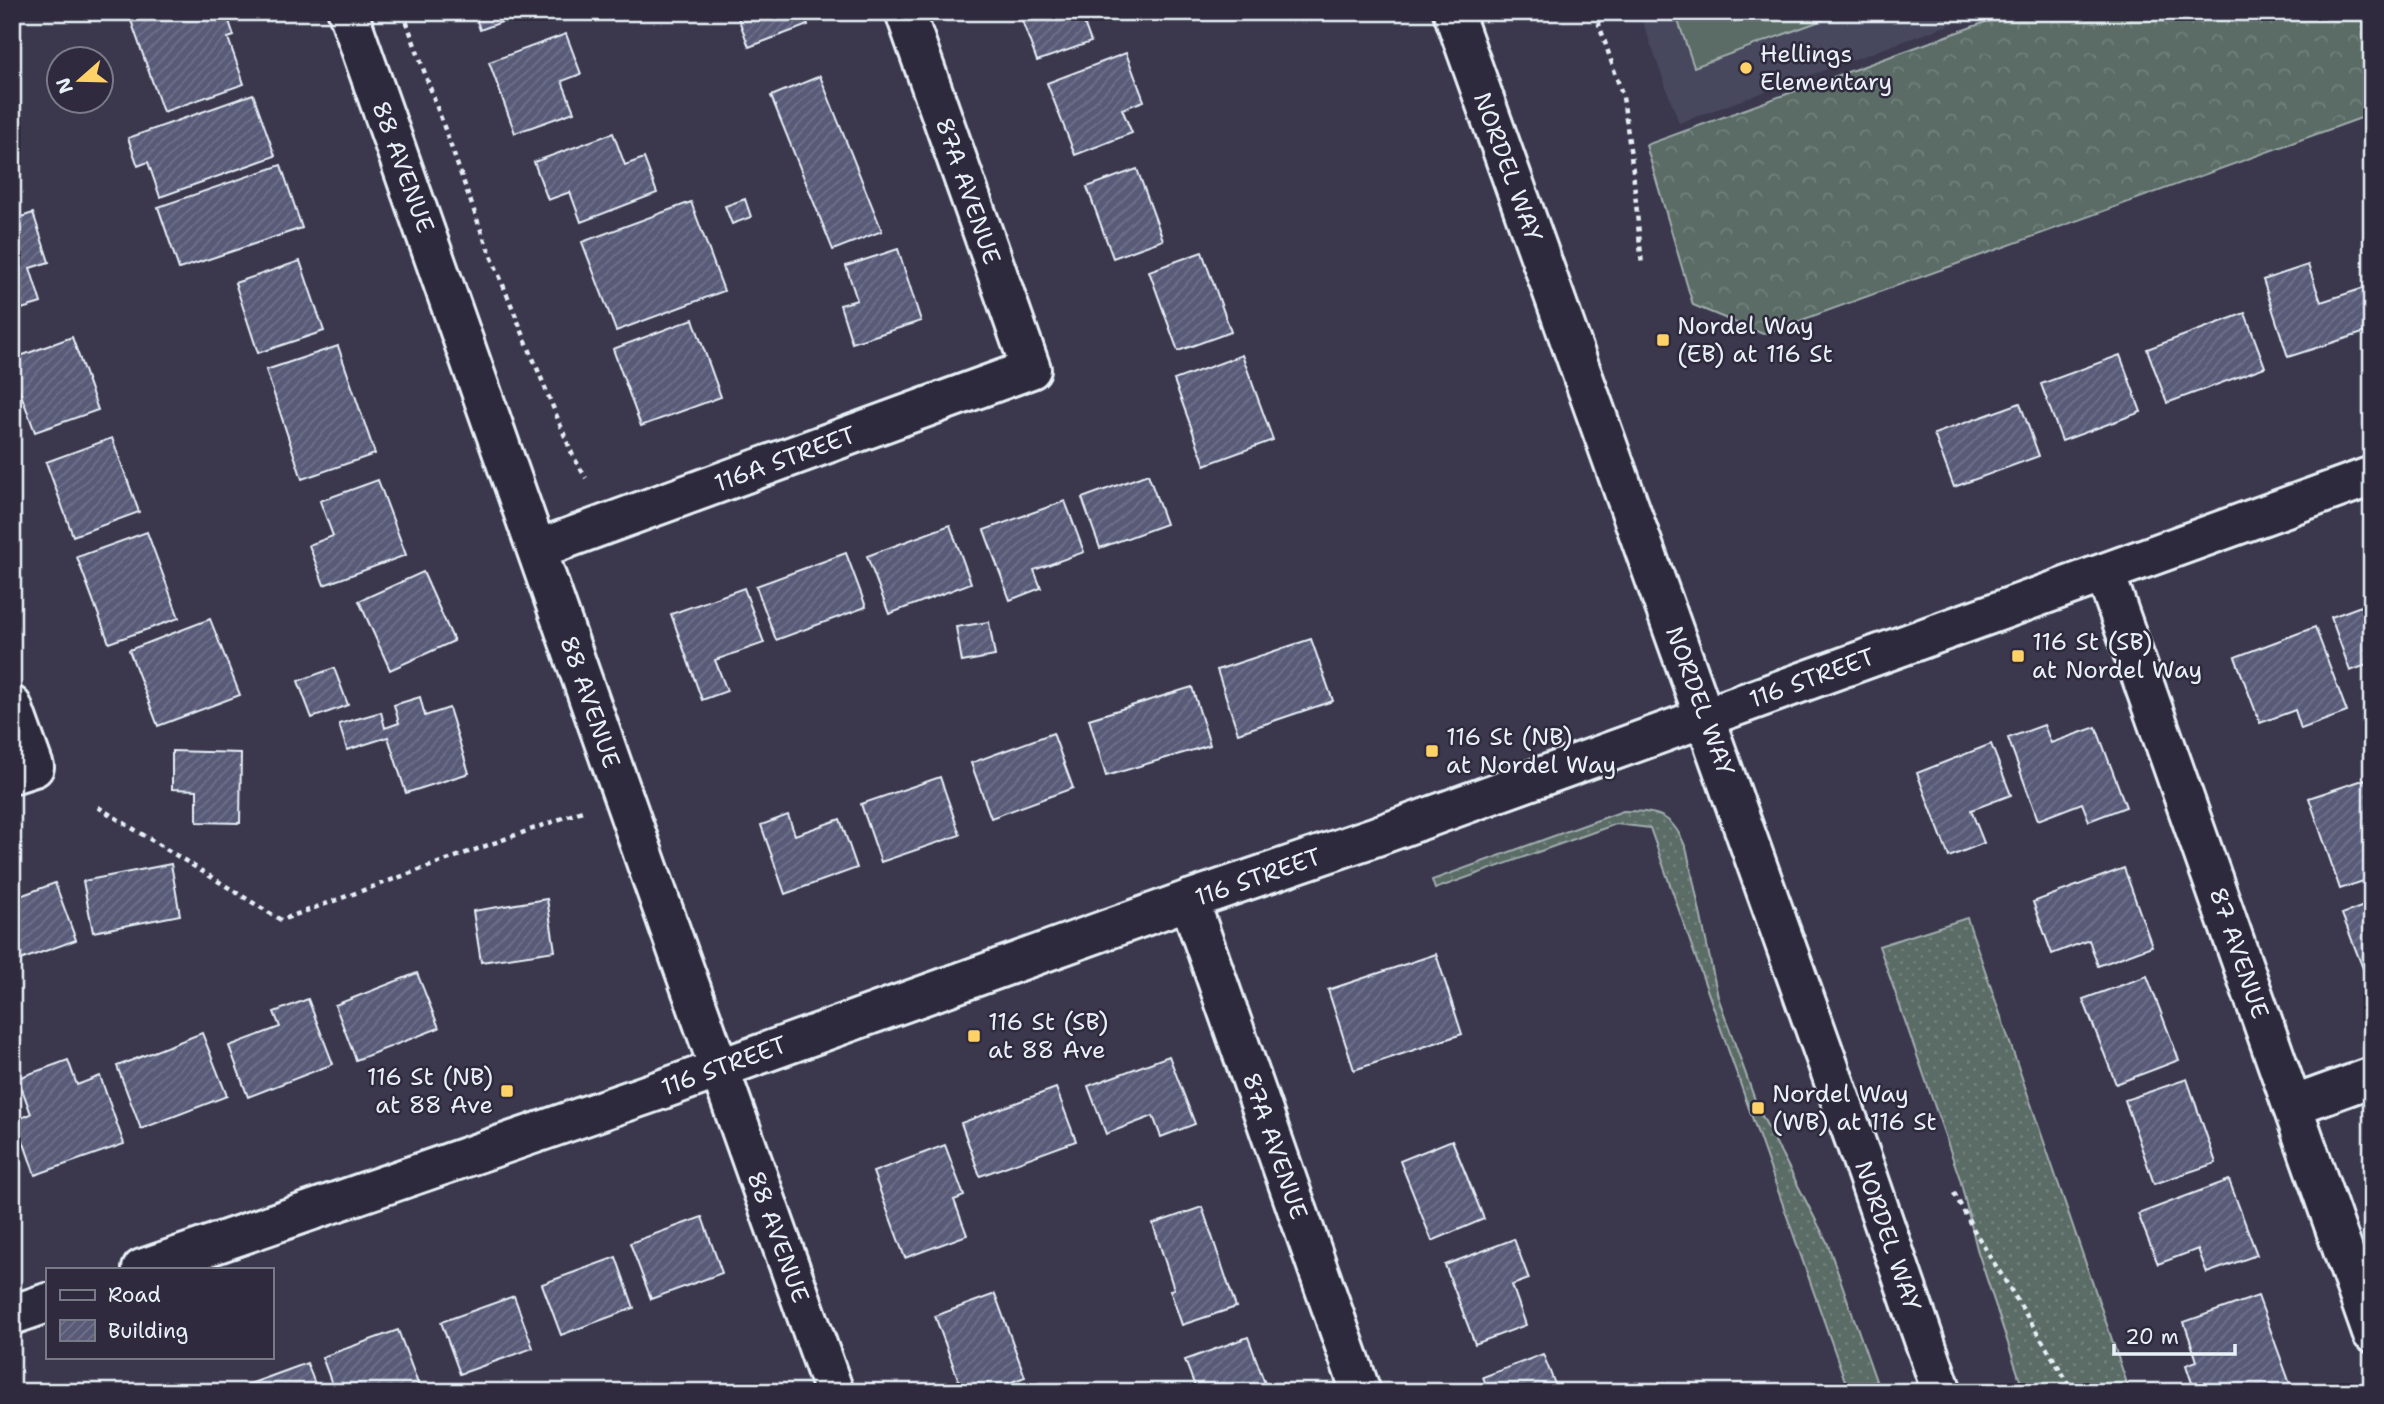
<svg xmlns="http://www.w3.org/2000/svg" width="2384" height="1404" font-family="'Shantell Sans',sans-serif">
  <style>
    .built { fill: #47465d }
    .grass { fill: url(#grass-dots); stroke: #a1aeae; stroke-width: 2 }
    .forest { fill: url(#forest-crowns); stroke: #a1aeae; stroke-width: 2 }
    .pitch { fill: #5a6c65; stroke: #a1aeae; stroke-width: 2 }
    .building { fill: url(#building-hatch); stroke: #e8f1f8; stroke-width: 2 }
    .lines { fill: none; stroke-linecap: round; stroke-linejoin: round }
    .minor-casing { stroke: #e8f1f8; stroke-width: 44 }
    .tertiary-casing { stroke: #e8f1f8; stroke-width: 44 }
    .secondary-casing { stroke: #e8f1f8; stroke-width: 44 }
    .path { stroke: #e8f1f8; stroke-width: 4.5; stroke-dasharray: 5 5; stroke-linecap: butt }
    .minor { stroke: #2f2a3d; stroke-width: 38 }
    .tertiary { stroke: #2f2a3d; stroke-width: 38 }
    .secondary { stroke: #2f2a3d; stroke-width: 38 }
    .poi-dot { fill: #ffd166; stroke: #2f2a3d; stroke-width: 2.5 }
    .labels { text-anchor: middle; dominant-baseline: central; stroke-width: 5; stroke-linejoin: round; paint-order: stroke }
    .poi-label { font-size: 24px; fill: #e8f1f8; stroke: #2f2a3d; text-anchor: start }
    .street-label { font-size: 24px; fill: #e8f1f8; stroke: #2f2a3d }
  </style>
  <defs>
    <pattern id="grass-dots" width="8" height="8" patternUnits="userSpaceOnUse" patternTransform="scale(1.75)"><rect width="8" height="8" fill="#5a6c65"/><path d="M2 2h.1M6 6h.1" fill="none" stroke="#72817c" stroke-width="1.8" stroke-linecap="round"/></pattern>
    <pattern id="forest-crowns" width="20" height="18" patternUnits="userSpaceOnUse" patternTransform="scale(1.75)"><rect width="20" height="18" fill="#5a6c65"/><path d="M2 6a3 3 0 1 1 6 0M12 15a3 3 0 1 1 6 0" fill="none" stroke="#72817c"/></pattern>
    <pattern id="building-hatch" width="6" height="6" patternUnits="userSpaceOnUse" patternTransform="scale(1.75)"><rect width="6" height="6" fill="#585a77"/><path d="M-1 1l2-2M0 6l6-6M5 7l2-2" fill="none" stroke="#70728b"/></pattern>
  </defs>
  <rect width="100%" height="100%" fill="#3b384e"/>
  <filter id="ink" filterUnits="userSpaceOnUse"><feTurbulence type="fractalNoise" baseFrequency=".0143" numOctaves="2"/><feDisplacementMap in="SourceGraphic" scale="14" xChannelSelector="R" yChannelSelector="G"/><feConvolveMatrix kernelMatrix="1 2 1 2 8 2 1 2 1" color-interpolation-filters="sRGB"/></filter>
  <g filter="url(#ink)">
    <path class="built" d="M1639,12H1984L1679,123Z"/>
    <path class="grass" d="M1623,811C1660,811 1674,815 1687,851L1718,997L1758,1108L1827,1242L1880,1392H1849L1650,828L1616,824L1435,889L1432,880Z
      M1967,918L2130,1392H2024L1977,1249L1960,1179L1879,946Z"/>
    <path class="forest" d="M2013,12H2372V114L1763,334L1693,305L1646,145Z"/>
    <path class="pitch" d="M1675,12H1845L1694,67Z"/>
    <path class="building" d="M128,12H226L234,36L228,38L244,84L163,112Z
      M474,12H529L480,30Z
      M736,12H804L808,25L749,47Z
      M1019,12H1080L1091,42L1037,61Z
      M566,34L581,74L562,81L574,112L515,133L489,62Z
      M1126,53L1144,101L1122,109L1132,133L1075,155L1047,83Z
      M820,76L882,231L833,250L771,96Z
      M253,94L275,156L160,197L148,162L138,166L128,138Z
      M613,133L625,165L644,158L657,193L581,222L570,192L548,200L534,162Z
      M281,165L302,228L179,269L158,207Z
      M1137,169L1163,240L1113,258L1087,187Z
      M12,193L21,217L33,213L49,262L30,268L41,303L12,312Z
      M745,199L751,217L732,224L725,206Z
      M691,202L724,291L616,331L582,242Z
      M898,249L921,321L852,343L840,305L857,300L846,266Z
      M1202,252L1231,332L1178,351L1149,271Z
      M300,261L324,331L258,353L235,283Z
      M2308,265L2321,302L2364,288L2372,310V330L2288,357L2263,280Z
      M2245,313L2265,367L2167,403L2147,349Z
      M693,319L721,397L641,426L613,349Z
      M72,337L98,410L35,432L12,370V359Z
      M338,346L375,454L302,479L266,370Z
      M1242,355L1273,440L1205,465L1174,380Z
      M2120,355L2141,412L2062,441L2041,384Z
      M2020,403L2039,456L1954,487L1934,434Z
      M112,438L139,512L73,536L46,462Z
      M1148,474L1166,524L1100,548L1082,498Z
      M378,480L406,555L324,585L309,545L333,536L320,501Z
      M1065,501L1084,552L1034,570L1041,588L1010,600L984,530Z
      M950,525L971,583L889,614L867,556Z
      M147,532L179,618L109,643L77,557Z
      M846,553L866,607L776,640L756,586Z
      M423,572L454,641L390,670L359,601Z
      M744,588L764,643L715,660L727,691L702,700L671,614Z
      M2372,602V663L2350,671L2331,617Z
      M210,619L240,695L158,726L129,650Z
      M989,622L995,656L962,662L956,627Z
      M2315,627L2347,712L2301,729L2295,710L2260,723L2235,657Z
      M1311,639L1333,701L1238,733L1217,670Z
      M334,668L348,705L312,718L298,681Z
      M1192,687L1210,745L1106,776L1089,719Z
      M420,697L425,716L449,708L469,773L406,793L388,737L347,750L339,724L381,712L385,728L399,723L394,705Z
      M2044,725L2051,743L2096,727L2126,807L2089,821L2082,803L2038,820L2008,738Z
      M1053,733L1073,788L991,818L971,763Z
      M1991,744L2011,795L1971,810L1984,843L1949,857L1917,773Z
      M172,751L241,753L240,823L197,822V790L172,789Z
      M940,777L960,835L881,862L861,804Z
      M2366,779L2372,795V878L2340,889L2309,798Z
      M788,815L795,835L840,819L857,868L785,894L761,825Z
      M171,864L180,915L93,932L83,881Z
      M2124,868L2152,946L2098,966L2089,940L2052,954L2033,902Z
      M55,883L76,940L12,963V899Z
      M547,899L555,951L481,962L473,911Z
      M2372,903V992L2342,914Z
      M1436,954L1462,1034L1354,1070L1328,990Z
      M417,973L439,1028L356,1060L335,1005Z
      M2147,976L2179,1060L2116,1084L2083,999Z
      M308,999L333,1064L248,1097L229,1046L280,1027L274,1012Z
      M202,1033L227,1096L141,1129L117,1066Z
      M1169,1056L1195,1124L1161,1137L1153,1116L1106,1134L1088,1086Z
      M68,1060L77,1085L100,1076L124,1144L35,1175L16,1120L31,1114L18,1078Z
      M2187,1079L2216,1163L2154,1184L2125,1100Z
      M1056,1088L1076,1141L980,1176L961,1123Z
      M1452,1140L1484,1219L1432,1241L1400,1161Z
      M945,1145L964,1196L954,1200L967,1235L905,1258L873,1172Z
      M2229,1180L2257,1255L2207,1273L2198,1249L2158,1264L2138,1214Z
      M1202,1207L1236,1307L1182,1325L1170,1290L1174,1289L1153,1224Z
      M702,1217L722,1273L651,1299L630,1243Z
      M1514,1239L1529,1279L1512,1285L1526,1325L1475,1344L1445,1265Z
      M616,1257L634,1308L561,1335L542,1284Z
      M995,1294L1025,1377L985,1392H963L935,1316Z
      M514,1296L533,1348L460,1374L441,1322Z
      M2258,1296L2293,1392H2195L2186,1365L2197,1361L2184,1322Z
      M398,1330L420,1389L411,1392H335L322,1357Z
      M1248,1337L1268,1392H1197L1185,1360Z
      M1543,1354L1558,1392H1489L1483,1377Z
      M307,1363L318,1392H228Z"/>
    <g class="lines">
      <g class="minor-casing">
        <path id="minor" d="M348,12C511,472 669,933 834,1392
          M538,549L1031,369L905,12
          M2105,573L2372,1333
          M12,706L34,767L12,774
          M1189,900L1361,1392
          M2292,1106L2372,1077"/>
      </g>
      <g class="tertiary-casing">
        <path id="tertiary" d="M142,1269L663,1089L1189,900L1374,837L2372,476
          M12,1315L47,1303"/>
      </g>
      <g class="secondary-casing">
        <path id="secondary" d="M1453,12L1866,1171L1942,1392"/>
      </g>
      <path class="path" d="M403,12L483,236L573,456L586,478
        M1595,12L1623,97L1633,171L1642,266
        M98,807L281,920L585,810
        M1954,1193L1975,1232L2074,1392"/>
      <use href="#minor" class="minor"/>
      <use href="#tertiary" class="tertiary"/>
      <use href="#secondary" class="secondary"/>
    </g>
  </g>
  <g class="poi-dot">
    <circle cx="1746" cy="68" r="7"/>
    <rect x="1656" y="333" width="14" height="14" rx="3.5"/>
    <rect x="2011" y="649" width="14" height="14" rx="3.5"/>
    <rect x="1425" y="744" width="14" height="14" rx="3.5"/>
    <rect x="967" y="1029" width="14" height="14" rx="3.5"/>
    <rect x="500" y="1084" width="14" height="14" rx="3.5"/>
    <rect x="1751" y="1101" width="14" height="14" rx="3.5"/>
  </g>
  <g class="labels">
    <g class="poi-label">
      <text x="1760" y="54">Hellings<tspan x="1760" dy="28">Elementary</tspan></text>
      <text x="1677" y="326">Nordel Way<tspan x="1677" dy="28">(EB) at 116 St</tspan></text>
      <text x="2032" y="642">116 St (SB)<tspan x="2032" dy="28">at Nordel Way</tspan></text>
      <text x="1446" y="737">116 St (NB)<tspan x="1446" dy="28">at Nordel Way</tspan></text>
      <text x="988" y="1022">116 St (SB)<tspan x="988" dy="28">at 88 Ave</tspan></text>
      <text x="493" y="1077" text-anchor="end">116 St (NB)<tspan x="493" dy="28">at 88 Ave</tspan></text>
      <text x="1772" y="1094">Nordel Way<tspan x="1772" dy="28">(WB) at 116 St</tspan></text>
    </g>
    <g class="street-label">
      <text transform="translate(403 167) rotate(70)">88 AVENUE</text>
      <text transform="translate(1508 167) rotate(70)">NORDEL WAY</text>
      <text transform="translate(968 191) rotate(71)">87A AVENUE</text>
      <text transform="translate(785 459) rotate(-20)">116A STREET</text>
      <text transform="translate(1812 678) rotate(-20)">116 STREET</text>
      <text transform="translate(1700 701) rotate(70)">NORDEL WAY</text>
      <text transform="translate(590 702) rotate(71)">88 AVENUE</text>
      <text transform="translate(1258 877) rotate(-19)">116 STREET</text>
      <text transform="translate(2239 953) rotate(71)">87 AVENUE</text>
      <text transform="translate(724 1066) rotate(-20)">116 STREET</text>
      <text transform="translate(1275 1146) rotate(71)">87A AVENUE</text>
      <text transform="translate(1888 1236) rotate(71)">NORDEL WAY</text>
      <text transform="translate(778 1237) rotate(70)">88 AVENUE</text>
    </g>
  </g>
  <rect width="2384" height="1404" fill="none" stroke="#2f2a3d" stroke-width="42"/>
  <rect x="21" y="21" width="2342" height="1362" fill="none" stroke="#e8f1f8" stroke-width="2.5" filter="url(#ink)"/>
  <rect x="46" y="1268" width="228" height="91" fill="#2f2a3d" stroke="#797a88" stroke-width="2"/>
  <rect x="60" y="1290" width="35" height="10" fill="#2f2a3d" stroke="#797a88" stroke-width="2"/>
  <text x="108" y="1302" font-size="21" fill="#e8f1f8">Road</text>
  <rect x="60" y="1320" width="35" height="21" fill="url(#building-hatch)" stroke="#797a88" stroke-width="2"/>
  <text x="108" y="1338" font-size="21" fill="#e8f1f8">Building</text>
  <g transform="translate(80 80) rotate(250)"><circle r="33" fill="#2f2a3d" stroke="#797a88" stroke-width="2"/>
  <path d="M0-5L12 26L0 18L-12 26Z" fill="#ffd166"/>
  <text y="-10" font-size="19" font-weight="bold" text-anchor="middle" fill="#e8f1f8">N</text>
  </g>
  <path d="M2114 1344v10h121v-10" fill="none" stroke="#e8f1f8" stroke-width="3.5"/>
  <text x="2125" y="1344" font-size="21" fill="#e8f1f8" stroke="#2f2a3d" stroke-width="5" paint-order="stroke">20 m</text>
</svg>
